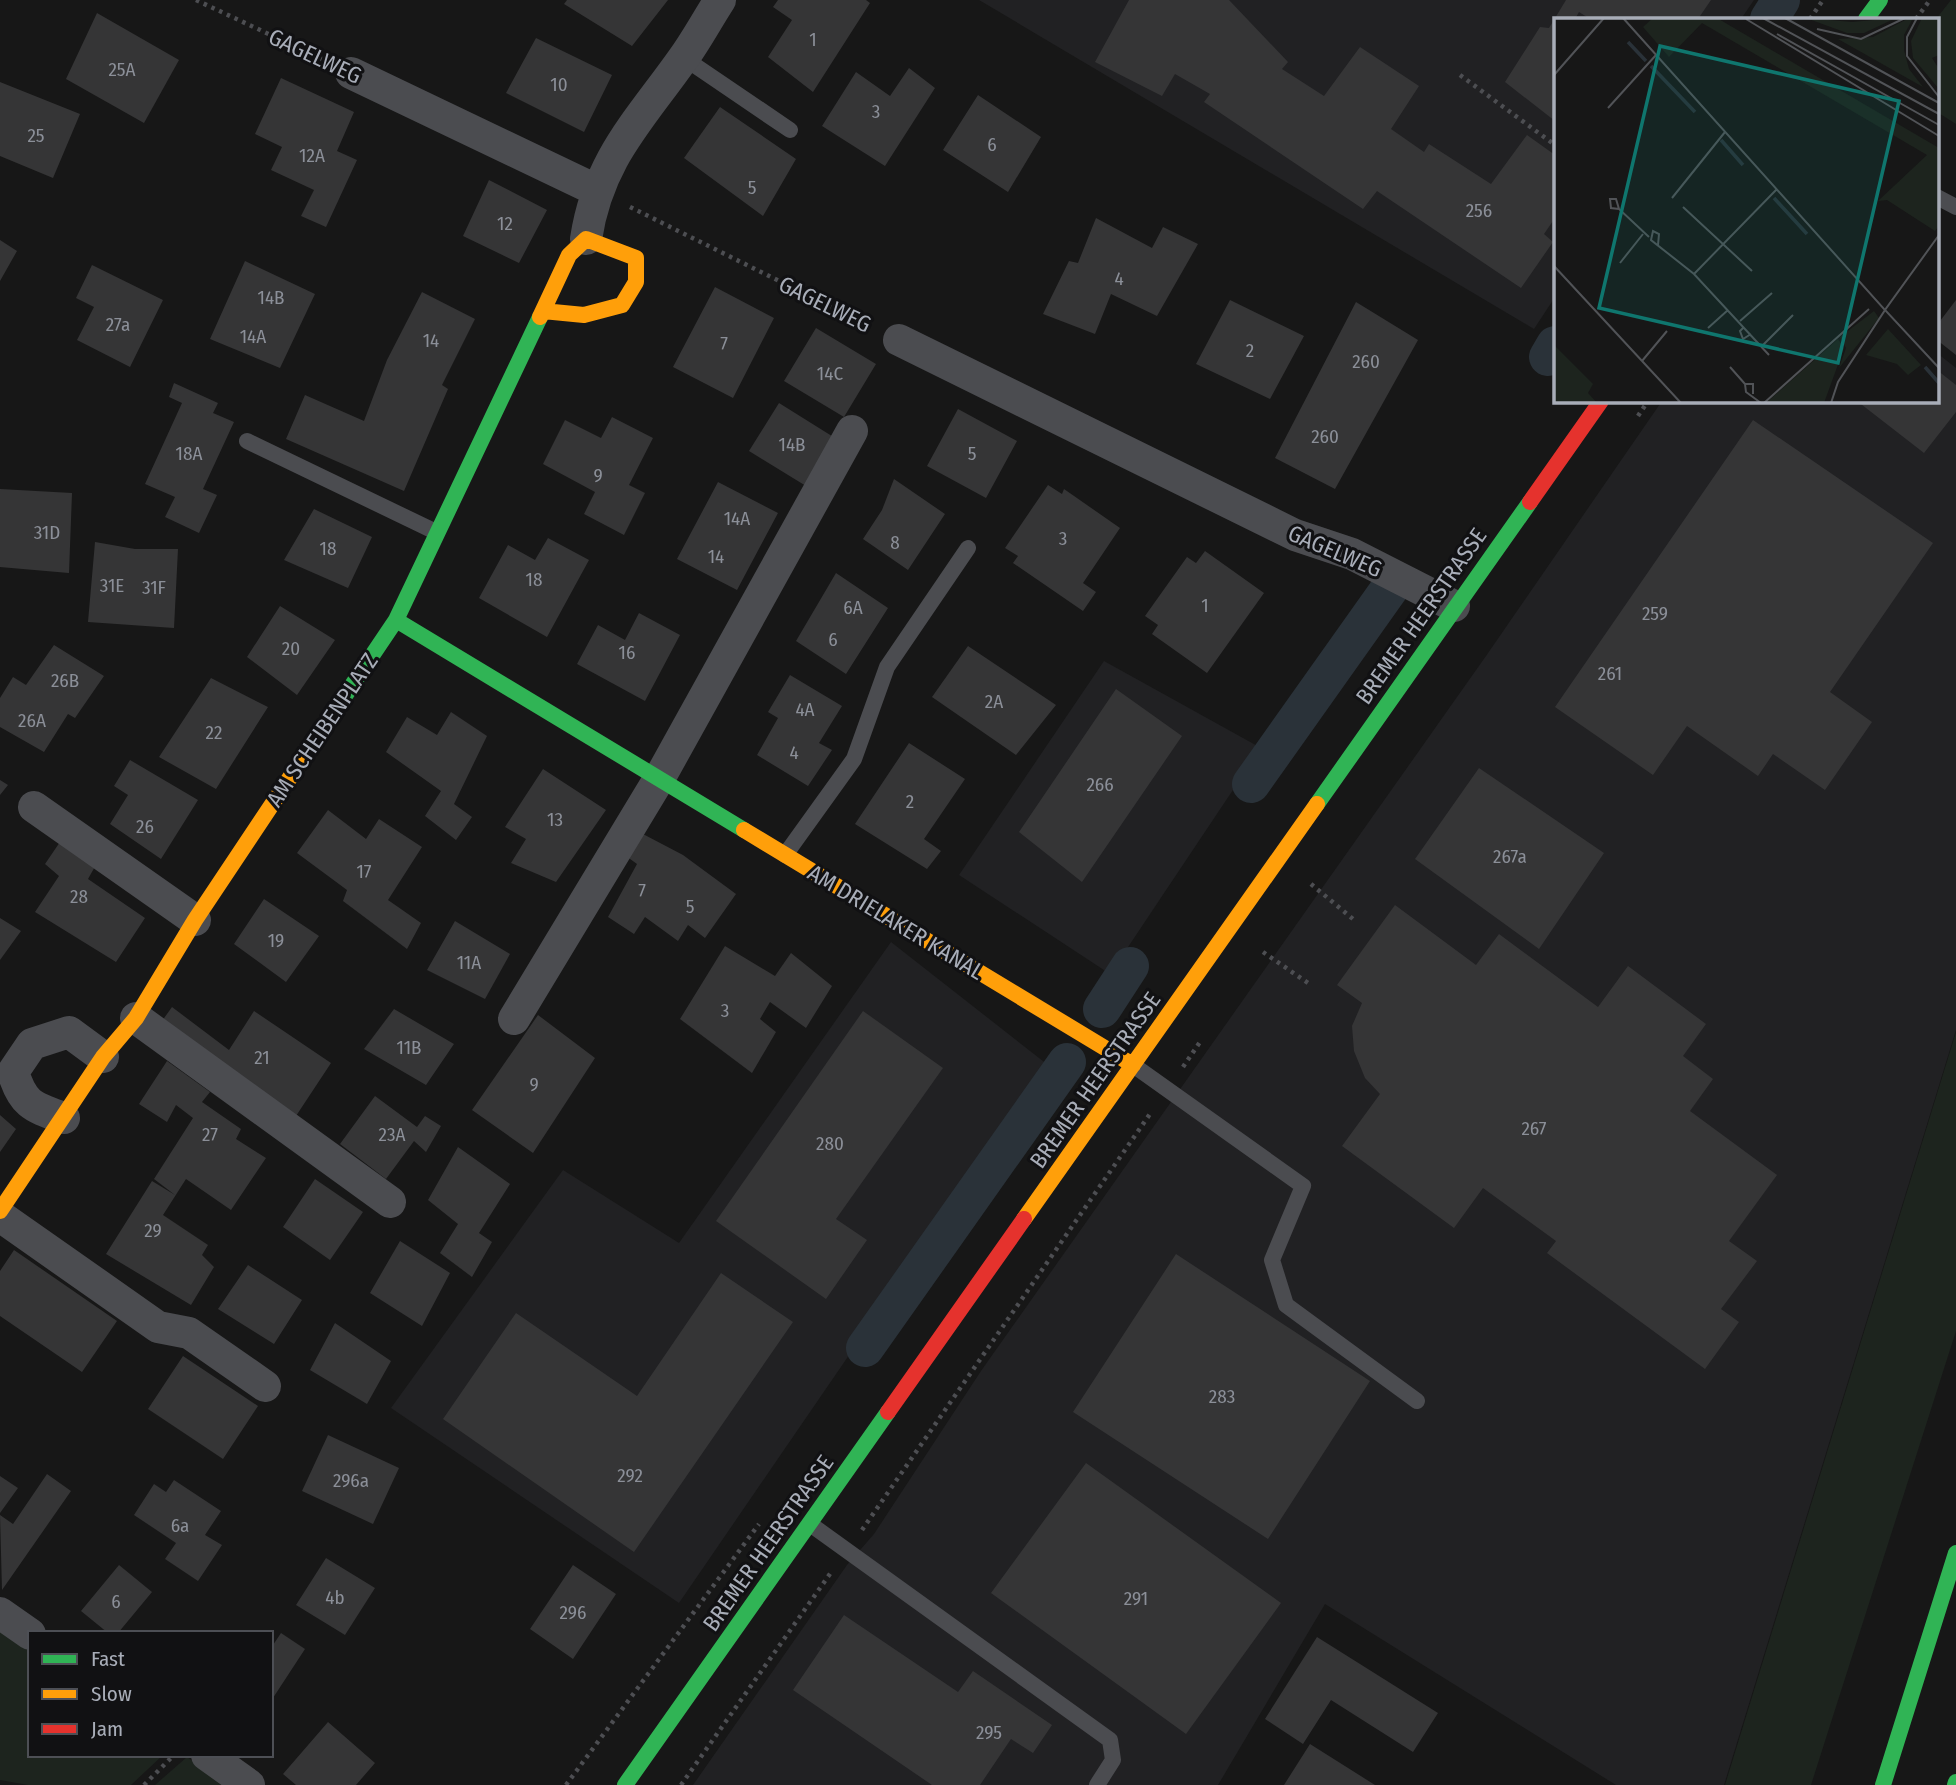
<svg xmlns="http://www.w3.org/2000/svg" width="1956" height="1785" font-family="'Fira Sans Condensed',sans-serif">
  <style>
    .built { fill: #212123 }
    .green { fill: #1d241e }
    .lines { fill: none; stroke-linecap: round; stroke-linejoin: round }
    .canal { stroke: #2a3239; stroke-width: 38 }
    .building { fill: #353536 }
    .path { stroke: #4d4e52; stroke-width: 4.5; stroke-dasharray: 3.5 5; stroke-linecap: butt }
    .lane { stroke: #4b4c50; stroke-width: 16 }
    .street { stroke: #4b4c50; stroke-width: 32 }
    .fast { stroke: #30b455; stroke-width: 16 }
    .slow { stroke: #ff9f0a; stroke-width: 16 }
    .jam { stroke: #e5322d; stroke-width: 16 }
    .labels { text-anchor: middle; dominant-baseline: central; stroke-width: 6; stroke-linejoin: round; paint-order: stroke }
    .number-label { font-size: 19px; fill: #8b8f98 }
    .street-label { font-size: 23px; fill: #a8adb8; stroke: #111113 }
    .inset-river { fill: none; stroke: #2a3239; stroke-width: 3.5 }
    .inset-road { fill: none; stroke: #515357; stroke-width: 2 }
    .view { fill: #0f766e; fill-opacity: 0.15; stroke: #0f766e; stroke-width: 3.5 }
    .inset-edge { fill: none; stroke: #a8adb8; stroke-width: 3.5 }
  </style>
  <rect width="100%" height="100%" fill="#171717"/>
  <path class="built" d="M979,0H1754L1741,19H1555V297L1534,329Z
    M1937,353L1956,368V1030L1724,1785H1616L1325,1604L1218,1785H693L847,1565L874,1534L981,1371L1486,656L1662,401H1937Z
    M1104,661L1261,748L1110,974L959,875Z
    M891,942L1048,1065L679,1603L391,1408L563,1170L679,1243Z"/>
  <path class="green" d="M1951,0H1956V124L1937,112L1936,19Z
    M1956,1032V1331L1811,1785H1725Z
    M0,1621L30,1642V1755H163L131,1785H28L0,1780Z
    M187,1757L227,1785H155Z"/>
  <g class="lines">
    <path class="canal" d="M1769,19L1781,0
      M1548,357L1555,345
      M1251,784L1390,588
      M1102,1009L1130,966
      M865,1348L1067,1062"/>
  </g>
  <path class="building" d="M567,0H668L632,46L564,4Z
    M778,0H866L870,3L813,92L768,57L792,20L773,7Z
    M1129,0H1229L1288,62L1282,69L1324,96L1360,47L1419,86L1391,129L1424,152L1429,144L1491,184L1527,135L1555,155V218L1544,234L1553,242L1521,288L1377,191L1363,209L1204,102L1210,94L1175,74L1162,96L1095,62Z
    M1566,0H1711L1698,19H1590L1579,12L1575,19H1555V121L1505,82L1540,27L1549,28Z
    M97,13L179,60L144,123L66,79Z
    M536,38L612,75L584,132L506,93Z
    M909,68L935,88L885,166L822,126L856,72L890,96Z
    M281,78L354,112L337,151L357,160L326,227L301,216L314,190L271,170L282,147L255,134Z
    M0,82L80,114L53,178L0,156Z
    M978,95L1041,137L1008,192L943,150Z
    M720,107L796,159L763,216L684,158Z
    M489,180L547,210L519,263L463,236Z
    M1096,218L1152,248L1163,227L1198,244L1157,316L1111,294L1095,334L1043,314L1069,261L1078,263Z
    M0,240L17,251L0,281Z
    M245,261L315,294L280,368L210,339Z
    M92,265L163,300L130,367L77,340L94,307L76,298Z
    M715,287L774,318L733,398L673,367Z
    M422,292L475,319L442,385L448,389L404,491L286,439L305,395L364,421L387,360Z
    M1230,300L1304,336L1270,399L1196,364Z
    M1956,300V355L1937,340V325Z
    M1356,302L1418,340L1335,489L1275,458Z
    M816,328L876,364L844,417L784,381Z
    M1937,370L1956,385V412L1924,453L1857,401H1937Z
    M174,383L218,403L213,413L234,422L203,489L217,495L199,533L165,517L175,497L145,484L182,403L169,397Z
    M779,403L835,438L806,486L749,451Z
    M958,409L1017,441L986,498L927,466Z
    M612,417L653,438L629,485L645,493L624,535L584,514L595,492L543,464L565,420L601,438Z
    M1753,420L1933,543L1830,692L1872,722L1825,790L1773,754L1758,776L1687,726L1653,775L1555,707Z
    M894,479L945,514L908,570L863,539L882,510Z
    M718,482L778,513L737,590L677,559Z
    M1048,485L1062,494L1064,489L1120,528L1083,583L1096,592L1083,611L1013,563L1018,556L1005,548Z
    M0,489L72,493L69,573L0,567Z
    M314,509L372,537L348,588L284,560Z
    M548,538L589,560L547,637L479,598L508,545L535,560Z
    M95,542L135,549H178L174,628L88,622Z
    M1205,551L1264,593L1207,673L1152,634L1158,625L1145,616L1187,557L1196,563Z
    M836,573L888,608L846,674L796,641Z
    M280,606L335,640L297,695L247,657Z
    M639,613L680,635L645,701L577,664L598,625L625,640Z
    M54,645L104,676L75,718L68,714L44,752L0,727V698L13,677L26,685Z
    M968,646L1056,705L1016,755L932,697Z
    M790,675L842,706L819,743L832,750L808,786L757,755L778,718L768,712Z
    M211,678L268,707L216,789L159,757Z
    M1116,689L1182,736L1082,882L1019,832Z
    M451,712L487,736L454,804L472,817L456,840L425,816L441,791L386,752L407,717L437,735Z
    M909,743L965,779L924,839L941,851L927,869L855,824Z
    M130,760L198,800L161,859L110,824L128,795L114,786Z
    M1479,768L1604,853L1539,949L1415,859Z
    M543,769L606,810L556,882L511,863L526,839L505,827Z
    M0,780L8,785L0,795Z
    M328,810L366,839L379,819L422,847L388,900L421,923L407,949L343,901L347,890L297,853Z
    M641,833L683,855L736,894L705,938L688,925L678,941L645,917L634,934L608,917L637,864L626,856Z
    M62,839L97,863L88,879L145,918L116,962L35,912L59,876L45,864Z
    M264,899L319,936L286,982L234,944Z
    M1395,905L1476,965L1499,934L1598,1007L1628,966L1706,1024L1683,1056L1713,1079L1690,1111L1777,1175L1729,1241L1757,1261L1721,1309L1739,1322L1705,1369L1547,1253L1556,1241L1483,1188L1454,1228L1342,1146L1380,1094L1365,1078L1354,1051L1352,1026L1362,1003L1337,985Z
    M0,918L21,931L0,960Z
    M455,921L510,954L485,999L427,970Z
    M725,946L775,976L791,953L832,986L806,1028L770,1002L760,1019L776,1032L752,1073L680,1019Z
    M172,1007L229,1050L254,1011L331,1063L296,1116L157,1028Z
    M394,1009L454,1044L426,1085L364,1049Z
    M863,1011L943,1068L836,1219L867,1240L826,1299L716,1221Z
    M538,1015L595,1058L533,1153L472,1110Z
    M167,1061L210,1092L202,1102L241,1129L236,1139L266,1158L231,1210L186,1179L163,1215L208,1245L202,1255L214,1267L191,1305L106,1254L152,1181L175,1195L154,1179L193,1118L176,1105L167,1122L139,1104Z
    M375,1096L417,1127L425,1116L441,1126L426,1152L414,1141L386,1179L340,1144Z
    M0,1115L16,1129L0,1152Z
    M458,1147L510,1184L479,1233L492,1242L472,1277L440,1253L458,1224L428,1200Z
    M315,1179L363,1212L330,1260L283,1227Z
    M400,1241L450,1273L422,1326L370,1293Z
    M14,1250L117,1321L82,1372L0,1316V1271Z
    M1176,1254L1370,1381L1268,1539L1073,1412Z
    M248,1265L302,1300L274,1344L218,1309Z
    M721,1273L793,1322L634,1552L443,1419L516,1313L637,1396Z
    M335,1323L391,1361L367,1404L310,1370Z
    M183,1356L258,1406L223,1459L148,1409Z
    M328,1435L399,1468L373,1524L302,1491Z
    M1086,1463L1281,1603L1186,1734L991,1593Z
    M47,1474L71,1491L2,1590L0,1515L13,1524Z
    M0,1476L18,1488L0,1513Z
    M174,1480L221,1511L205,1535L222,1545L198,1581L165,1559L176,1543L134,1515L154,1484L166,1492Z
    M326,1558L375,1588L345,1635L296,1605Z
    M119,1565L152,1592L118,1633H108L81,1611Z
    M573,1565L616,1594L573,1659L530,1629Z
    M844,1615L958,1692L973,1671L1052,1725L1033,1753L1011,1739L980,1785H932L793,1690Z
    M281,1633L305,1649L271,1701V1648Z
    M1317,1637L1438,1713L1413,1752L1331,1700L1303,1744L1265,1719Z
    M328,1722L375,1763L356,1785H296L283,1774Z
    M1310,1744L1375,1785H1284Z"/>
  <g class="lines">
    <path class="path" d="M196,0L322,59
      M1810,19L1823,0
      M1916,19L1930,0
      M1460,75L1555,145
      M630,207L870,326
      M1638,416L1648,401
      M1311,884L1353,919
      M1263,952L1308,983
      M1183,1067L1202,1039
      M862,1530L1152,1111
      M144,1785L173,1756
      M566,1785L759,1524
      M681,1785L832,1571"/>
    <path class="lane" d="M684,58L790,130
      M1937,197L1956,207
      M247,441L436,532
      M785,855L854,759L887,667L968,548
      M1133,1065L1303,1186L1272,1260L1286,1305L1417,1401
      M810,1524L1110,1740L1113,1760L1097,1785"/>
    <path class="street" d="M351,73L598,191
      M586,239C598,160 638,122 682,60C696,41 707,20 720,0
      M899,340L1295,535L1352,554L1454,606
      M34,807L195,920
      M136,1018L390,1202
      M514,1019L659,779L852,431
      M64,1118C33,1107 23,1105 13,1072L32,1044L69,1032L103,1057
      M0,1216L158,1327L189,1333L265,1386
      M0,1613L30,1634
      M207,1755L249,1785"/>
    <path class="fast" d="M1866,19L1880,0
      M396,620L744,830
      M305,755L396,620L540,317
      M1317,804L1530,502
      M625,1785L888,1412
      M1883,1785L1956,1553
      M1955,1785L1956,1782"/>
    <path class="slow" d="M540,317L569,255L586,239L636,258V282L622,305L584,315L543,311
      M744,830L1133,1065
      M0,1211L103,1057L136,1018L195,920L305,755
      M1024,1219L1317,804"/>
    <path class="jam" d="M1530,502L1601,401
      M888,1412L1024,1219"/>
  </g>
  <g class="labels">
    <g class="number-label">
      <text x="813" y="39">1</text>
      <text x="122" y="69">25A</text>
      <text x="559" y="84">10</text>
      <text x="876" y="111">3</text>
      <text x="36" y="135">25</text>
      <text x="992" y="144">6</text>
      <text x="312" y="155">12A</text>
      <text x="752" y="187">5</text>
      <text x="1479" y="210">256</text>
      <text x="505" y="223">12</text>
      <text x="1119" y="278">4</text>
      <text x="271" y="297">14B</text>
      <text x="118" y="324">27a</text>
      <text x="253" y="336">14A</text>
      <text x="431" y="340">14</text>
      <text x="724" y="343">7</text>
      <text x="1250" y="350">2</text>
      <text x="1366" y="361">260</text>
      <text x="830" y="373">14C</text>
      <text x="1325" y="436">260</text>
      <text x="792" y="444">14B</text>
      <text x="189" y="453">18A</text>
      <text x="972" y="453">5</text>
      <text x="598" y="475">9</text>
      <text x="737" y="518">14A</text>
      <text x="47" y="532">31D</text>
      <text x="1063" y="538">3</text>
      <text x="895" y="542">8</text>
      <text x="328" y="548">18</text>
      <text x="716" y="556">14</text>
      <text x="534" y="579">18</text>
      <text x="112" y="585">31E</text>
      <text x="154" y="587">31F</text>
      <text x="1205" y="605">1</text>
      <text x="853" y="607">6A</text>
      <text x="1655" y="613">259</text>
      <text x="833" y="639">6</text>
      <text x="291" y="648">20</text>
      <text x="627" y="652">16</text>
      <text x="1610" y="673">261</text>
      <text x="65" y="680">26B</text>
      <text x="994" y="701">2A</text>
      <text x="805" y="709">4A</text>
      <text x="32" y="720">26A</text>
      <text x="214" y="732">22</text>
      <text x="794" y="752">4</text>
      <text x="1100" y="784">266</text>
      <text x="910" y="801">2</text>
      <text x="555" y="819">13</text>
      <text x="145" y="826">26</text>
      <text x="1510" y="856">267a</text>
      <text x="364" y="871">17</text>
      <text x="642" y="890">7</text>
      <text x="79" y="896">28</text>
      <text x="690" y="906">5</text>
      <text x="276" y="940">19</text>
      <text x="469" y="962">11A</text>
      <text x="725" y="1010">3</text>
      <text x="409" y="1047">11B</text>
      <text x="262" y="1057">21</text>
      <text x="534" y="1084">9</text>
      <text x="1534" y="1128">267</text>
      <text x="210" y="1134">27</text>
      <text x="392" y="1134">23A</text>
      <text x="830" y="1143">280</text>
      <text x="153" y="1230">29</text>
      <text x="1222" y="1396">283</text>
      <text x="630" y="1475">292</text>
      <text x="351" y="1480">296a</text>
      <text x="180" y="1525">6a</text>
      <text x="335" y="1597">4b</text>
      <text x="1136" y="1598">291</text>
      <text x="116" y="1601">6</text>
      <text x="573" y="1612">296</text>
      <text x="989" y="1732">295</text>
    </g>
    <g class="street-label">
      <text transform="translate(315 56) rotate(25)">GAGELWEG</text>
      <text transform="translate(825 304) rotate(26)">GAGELWEG</text>
      <text transform="translate(1335 551) rotate(23)">GAGELWEG</text>
      <text transform="translate(1421 616) rotate(-55)">BREMER HEERSTRASSE</text>
      <text transform="translate(322 730) rotate(-56)">AM SCHEIBENPLATZ</text>
      <text transform="translate(896 922) rotate(31)">AM DRIELAKER KANAL</text>
      <text transform="translate(1095 1080) rotate(-55)">BREMER HEERSTRASSE</text>
      <text transform="translate(768 1543) rotate(-55)">BREMER HEERSTRASSE</text>
    </g>
  </g>
  <g transform="translate(1554 18)">
    <rect width="385" height="385" fill="#171717"/>
    <path d="M99,0H163L385,130V208L381,213L333,182L324,183L373,137L148,5L115,39L89,9ZM252,0L298,4L342,0L310,15H293ZM355,0H359L350,17V32L355,51L369,69L284,21L319,19ZM368,0H385V37L378,40L385,51V71L359,40L357,23ZM320,293L325,300L285,350L292,330L286,319ZM334,311L367,347L354,357L343,346L312,337ZM284,321L290,330L270,385H212ZM0,327L39,366L34,375L43,385H0Z" fill="#1d241e"/>
    <path class="inset-river" d="M74,24L92,43M97,48L141,94M167,122L189,147M220,180L253,216M371,349L385,365"/>
    <path class="inset-road" d="M69,0L331,292L284,364L277,385M209,0L385,96M231,0L385,85M363,0L353,19V38L385,79M192,1L385,118M263,11L307,21L351,0M223,16L385,107M0,57L50,0M54,90L102,37M118,180L171,114M129,189L198,253M65,191L57,190L56,181H62L65,191L95,219M385,217L331,292L385,350M104,227L105,216L99,213L97,222L140,256L215,337M66,245L89,216M0,248L127,385M140,256L223,171M186,303L218,275M190,309L186,313L189,321L197,316M154,310L174,292M208,328L239,297M88,343L113,313M176,349L191,366M199,376V366H191L192,374L207,385M210,385L315,291"/>
    <path class="view" d="M106,28L345,83L284,345L45,290Z"/>
    <rect width="385" height="385" class="inset-edge"/>
  </g>
  <rect x="28" y="1631" width="245" height="126" fill="#111113" stroke="#4d4f55" stroke-width="2"/>
  <rect x="42" y="1654" width="35" height="10" fill="#30b455" stroke="#4d4f55" stroke-width="2"/>
  <text x="91" y="1666" font-size="21" fill="#a8adb8">Fast</text>
  <rect x="42" y="1689" width="35" height="10" fill="#ff9f0a" stroke="#4d4f55" stroke-width="2"/>
  <text x="91" y="1701" font-size="21" fill="#a8adb8">Slow</text>
  <rect x="42" y="1724" width="35" height="10" fill="#e5322d" stroke="#4d4f55" stroke-width="2"/>
  <text x="91" y="1736" font-size="21" fill="#a8adb8">Jam</text>
</svg>
